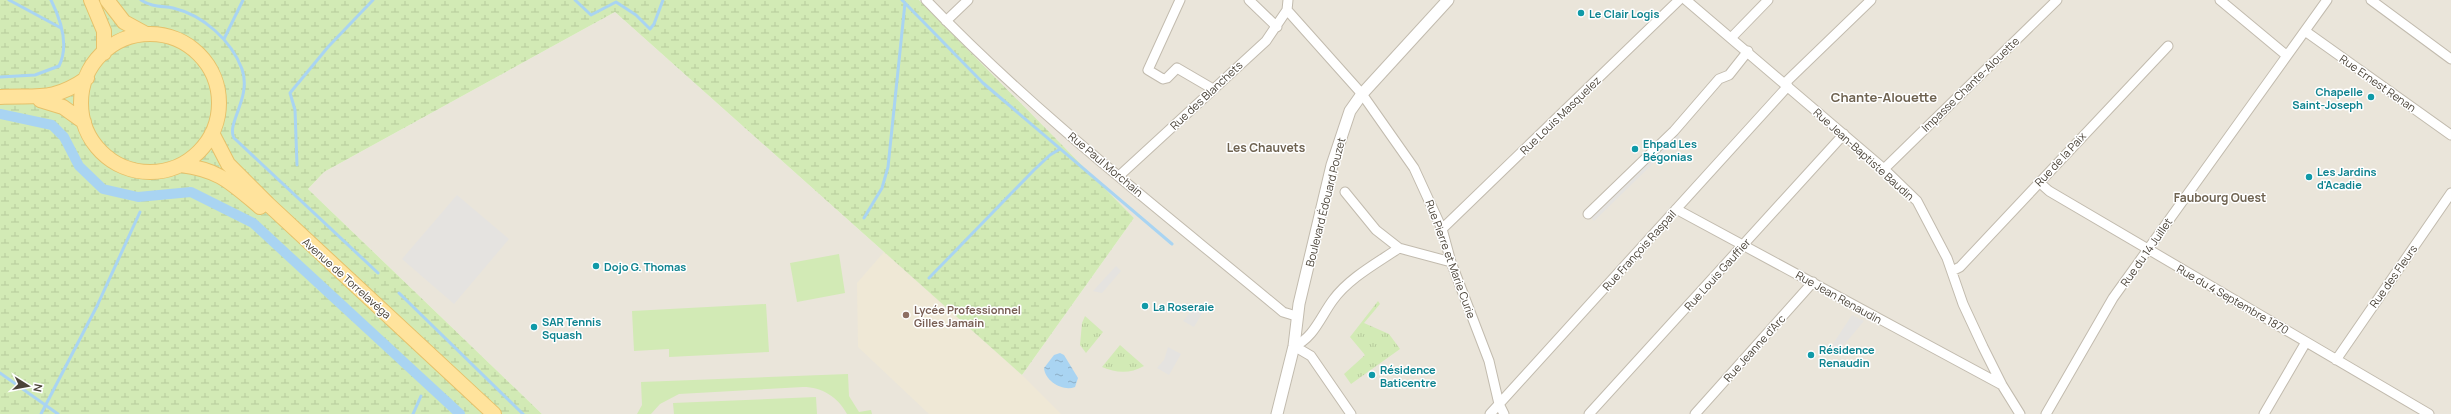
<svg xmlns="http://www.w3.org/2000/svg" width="2451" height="414" font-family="Manrope,sans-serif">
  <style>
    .residential { fill: #eae5da }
    .education { fill: #efe8d6 }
    .grass { fill: url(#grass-tufts) }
    .wetland { fill: url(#wetland-marsh) }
    .park { fill: #d2eab5 }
    .parking { fill: #e5e3e0 }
    .water { fill: url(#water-ripples) }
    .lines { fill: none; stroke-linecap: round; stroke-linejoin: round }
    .stream { stroke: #a9d4f2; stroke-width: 3 }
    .canal { stroke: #a9d4f2; stroke-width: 10 }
    .minor-casing { stroke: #c2bbae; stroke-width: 11 }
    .tertiary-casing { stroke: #c2bbae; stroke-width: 13 }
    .primary-casing { stroke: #e6c16a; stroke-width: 16 }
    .minor { stroke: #fff; stroke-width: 9 }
    .tertiary { stroke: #fff; stroke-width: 11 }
    .primary { stroke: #ffe39c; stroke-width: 14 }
    .culture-dot { fill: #0f9aa8; stroke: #fff; stroke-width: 1.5 }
    .education-dot { fill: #8d6e63; stroke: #fff; stroke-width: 1.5 }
    .labels { text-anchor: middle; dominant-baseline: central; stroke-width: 3; stroke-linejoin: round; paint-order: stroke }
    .culture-label { font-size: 11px; font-weight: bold; fill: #0d838f; stroke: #fff; text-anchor: start }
    .street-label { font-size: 11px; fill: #4b4439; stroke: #fff }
    .education-label { font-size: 11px; font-weight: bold; fill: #785e54; stroke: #fff; text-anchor: start }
    .neighbourhood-label { font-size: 12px; font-weight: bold; fill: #6e6250; stroke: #fff }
    .quarter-label { font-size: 13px; font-weight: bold; fill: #6e6250; stroke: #fff }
  </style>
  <defs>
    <pattern id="grass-tufts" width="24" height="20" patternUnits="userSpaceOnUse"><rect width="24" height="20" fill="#d2eab5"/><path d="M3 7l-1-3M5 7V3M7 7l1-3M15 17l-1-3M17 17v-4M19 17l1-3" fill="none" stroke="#b6ca9c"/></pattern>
    <pattern id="wetland-marsh" width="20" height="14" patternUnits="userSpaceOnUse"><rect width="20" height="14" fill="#d2eab5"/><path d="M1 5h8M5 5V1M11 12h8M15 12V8" fill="none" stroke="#b6ca9c"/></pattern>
    <pattern id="water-ripples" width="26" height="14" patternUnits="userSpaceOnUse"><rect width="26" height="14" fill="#a9d4f2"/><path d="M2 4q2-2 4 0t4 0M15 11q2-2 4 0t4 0" fill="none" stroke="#8caec5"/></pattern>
  </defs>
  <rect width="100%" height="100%" fill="#f6f3ec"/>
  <path class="residential" d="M919,0H2451V414H542L308,189L324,172L615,12L1022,375L1134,218Z"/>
  <path class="education" d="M884,252L1022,375L1061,414H929L858,347L857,283Z"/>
  <path class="grass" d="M1378,301L1380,304L1364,323L1389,334L1400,349L1351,384L1344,374L1365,355L1350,337Z
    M1085,316L1103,332L1086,353L1080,345L1082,323Z
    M1120,345L1144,366C1130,374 1116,373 1102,367Z"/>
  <path class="wetland" d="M0,0H919L1134,218L1022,375L615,12L324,172L308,189L542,414H0Z"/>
  <path class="park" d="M839,254L845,293L797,302L790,263Z
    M766,304L769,352L669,357V349L634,351L632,311Z
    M848,374L849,396L859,412L871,410L872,414H847C838,397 822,387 803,387L679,394L660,404L651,414H637L642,405L641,382Z
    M816,397L817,414H674L673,403Z"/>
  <path class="parking" d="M1674,131L1680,137L1594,221L1588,214Z
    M457,195L509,239L454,304L402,259Z
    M1116,266L1121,271L1102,293L1093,291Z
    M1194,308L1203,312L1194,327L1183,321Z
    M1852,315L1864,321L1837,353L1831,347Z
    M1168,347L1181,354L1169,375L1157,368L1164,360Z"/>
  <path class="water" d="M1060,353L1064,355L1078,378L1075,387C1063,392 1045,381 1044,368L1054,355Z"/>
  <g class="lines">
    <path class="stream" d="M9,0L61,28
      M141,0C151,7 162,6 173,8C203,15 231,40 242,69C252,98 226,123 234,138L378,273
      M575,0L591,15L616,2L636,15L650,29L654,24L663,0
      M902,0L983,83L1172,244
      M224,39L243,0
      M0,77L35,75L59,66C69,46 61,20 51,0
      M297,165L295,110L290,93L328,47L373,0
      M864,218L882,188L888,167L905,3
      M929,278L1034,170L1050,155L1060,149
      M399,293L523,414
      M0,373L58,414
      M41,414L97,306L140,212
      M413,414L421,396"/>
    <path class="canal" d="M0,114L52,125L64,137L79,166L103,189L138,197L191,192L253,223L460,414"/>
    <g class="minor-casing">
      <path id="minor" d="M926,0C1035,114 1162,211 1283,312L1296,316
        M1180,0L1148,70L1163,79L1167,78L1177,68L1213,89
        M1249,0L1277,27
        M1288,0L1287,10L1362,94L1414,168L1442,229L1451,262L1489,361L1499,404L1504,414
        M1686,0L1884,169L1917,201L1947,258L1963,304L1983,347L2002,385L2020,414
        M2220,0L2286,55
        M2371,0L2451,59
        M946,21L968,0
        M2305,31L2451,135
        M1732,37L1768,0
        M1785,83L1871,0
        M1884,169L2057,0
        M1119,176L1266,41L1287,10
        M2039,182L2049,191L2429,414
        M1345,192L1376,230L1399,248
        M1676,209L2002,385
        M1588,214L1674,131L1719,79L1729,75L1748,51
        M1442,229L1679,0
        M1952,271L1960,267L2168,46
        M1294,346C1313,339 1321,316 1333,300C1349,278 1377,263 1399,248L1451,262
        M1294,346L1311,356L1351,414
        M2336,360L2451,193
        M1490,414L1788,86
        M1589,414L1844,134
        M1695,414L1813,282
        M2046,414L2113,298L2327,0
        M2264,414L2306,342"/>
    </g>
    <g class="tertiary-casing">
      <path id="tertiary" d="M1277,414L1294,346L1299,304L1332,165L1350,111L1362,94L1448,0"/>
    </g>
    <g class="primary-casing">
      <path id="primary" d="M91,0L104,31V53
        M107,0L124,22L146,34
        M81 103a69 69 0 1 1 138 0a69 69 0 1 1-138 0Z
        M0,97C38,95 52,102 87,78
        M40,100L63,107L84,122
        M212,133L228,164L268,204L494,414
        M181,165C220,170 231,183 260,207"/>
    </g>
    <use href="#minor" class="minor"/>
    <use href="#tertiary" class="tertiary"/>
    <use href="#primary" class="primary"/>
  </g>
  <g class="culture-dot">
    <circle cx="1581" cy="13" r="4"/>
    <circle cx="2371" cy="97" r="4"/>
    <circle cx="1635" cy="149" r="4"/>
    <circle cx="2309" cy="177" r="4"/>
    <circle cx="596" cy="266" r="4"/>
    <circle cx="1145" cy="306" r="4"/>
    <circle cx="534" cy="327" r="4"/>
    <circle cx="1811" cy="355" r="4"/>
    <circle cx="1372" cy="375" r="4"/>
  </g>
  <circle class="education-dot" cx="906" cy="315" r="4"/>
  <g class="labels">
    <g class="culture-label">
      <text x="1589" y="13">Le Clair Logis</text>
      <text x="2363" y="91" text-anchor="end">Chapelle<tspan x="2363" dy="13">Saint-Joseph</tspan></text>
      <text x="1643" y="143">Ehpad Les<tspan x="1643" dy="13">Bégonias</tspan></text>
      <text x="2317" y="171">Les Jardins<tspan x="2317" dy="13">d'Acadie</tspan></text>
      <text x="604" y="266">Dojo G. Thomas</text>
      <text x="1153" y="306">La Roseraie</text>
      <text x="542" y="321">SAR Tennis<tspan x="542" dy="13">Squash</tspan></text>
      <text x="1819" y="349">Résidence<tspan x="1819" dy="13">Renaudin</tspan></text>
      <text x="1380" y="369">Résidence<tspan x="1380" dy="13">Baticentre</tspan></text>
    </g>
    <g class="street-label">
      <text transform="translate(2378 83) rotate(35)">Rue Ernest Renan</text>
      <text transform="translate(1970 84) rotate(-44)">Impasse Chante-Alouette</text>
      <text transform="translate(1206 95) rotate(-43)">Rue des Blanchets</text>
      <text transform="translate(1560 115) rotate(-44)">Rue Louis Masquelez</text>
      <text transform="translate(1864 154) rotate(42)">Rue Jean-Baptiste Baudin</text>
      <text transform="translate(2060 159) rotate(-47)">Rue de la Paix</text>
      <text transform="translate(1106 164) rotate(40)">Rue Paul Morchain</text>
      <text transform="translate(1325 202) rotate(-76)">Boulevard Édouard Pouzet</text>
      <text transform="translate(1639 250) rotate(-48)">Rue François Raspail</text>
      <text transform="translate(2146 252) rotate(-55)">Rue du 14 Juillet</text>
      <text transform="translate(1451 259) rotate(70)">Rue Pierre et Marie Curie</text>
      <text transform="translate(1717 274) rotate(-48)">Rue Louis Gauffier</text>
      <text transform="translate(2393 276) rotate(-55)">Rue des Fleurs</text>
      <text transform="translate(347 278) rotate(42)">Avenue de Torrelavéga</text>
      <text transform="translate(1839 297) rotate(29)">Rue Jean Renaudin</text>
      <text transform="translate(2233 299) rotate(30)">Rue du 4 Septembre 1870</text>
      <text transform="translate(1754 348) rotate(-48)">Rue Jeanne d'Arc</text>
    </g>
    <g class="education-label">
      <text x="914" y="309">Lycée Professionnel<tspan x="914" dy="13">Gilles Jamain</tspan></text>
    </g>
    <g class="neighbourhood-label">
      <text x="1266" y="147">Les Chauvets</text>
      <text x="2220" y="197">Faubourg Ouest</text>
    </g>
    <g class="quarter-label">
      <text x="1884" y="97">Chante-Alouette</text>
    </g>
  </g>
  <g transform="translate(28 386) rotate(101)" stroke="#ffffff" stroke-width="3" paint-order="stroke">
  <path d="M0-3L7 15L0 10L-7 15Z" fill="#4b4439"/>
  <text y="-6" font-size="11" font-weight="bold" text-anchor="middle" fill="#4b4439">N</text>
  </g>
</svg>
